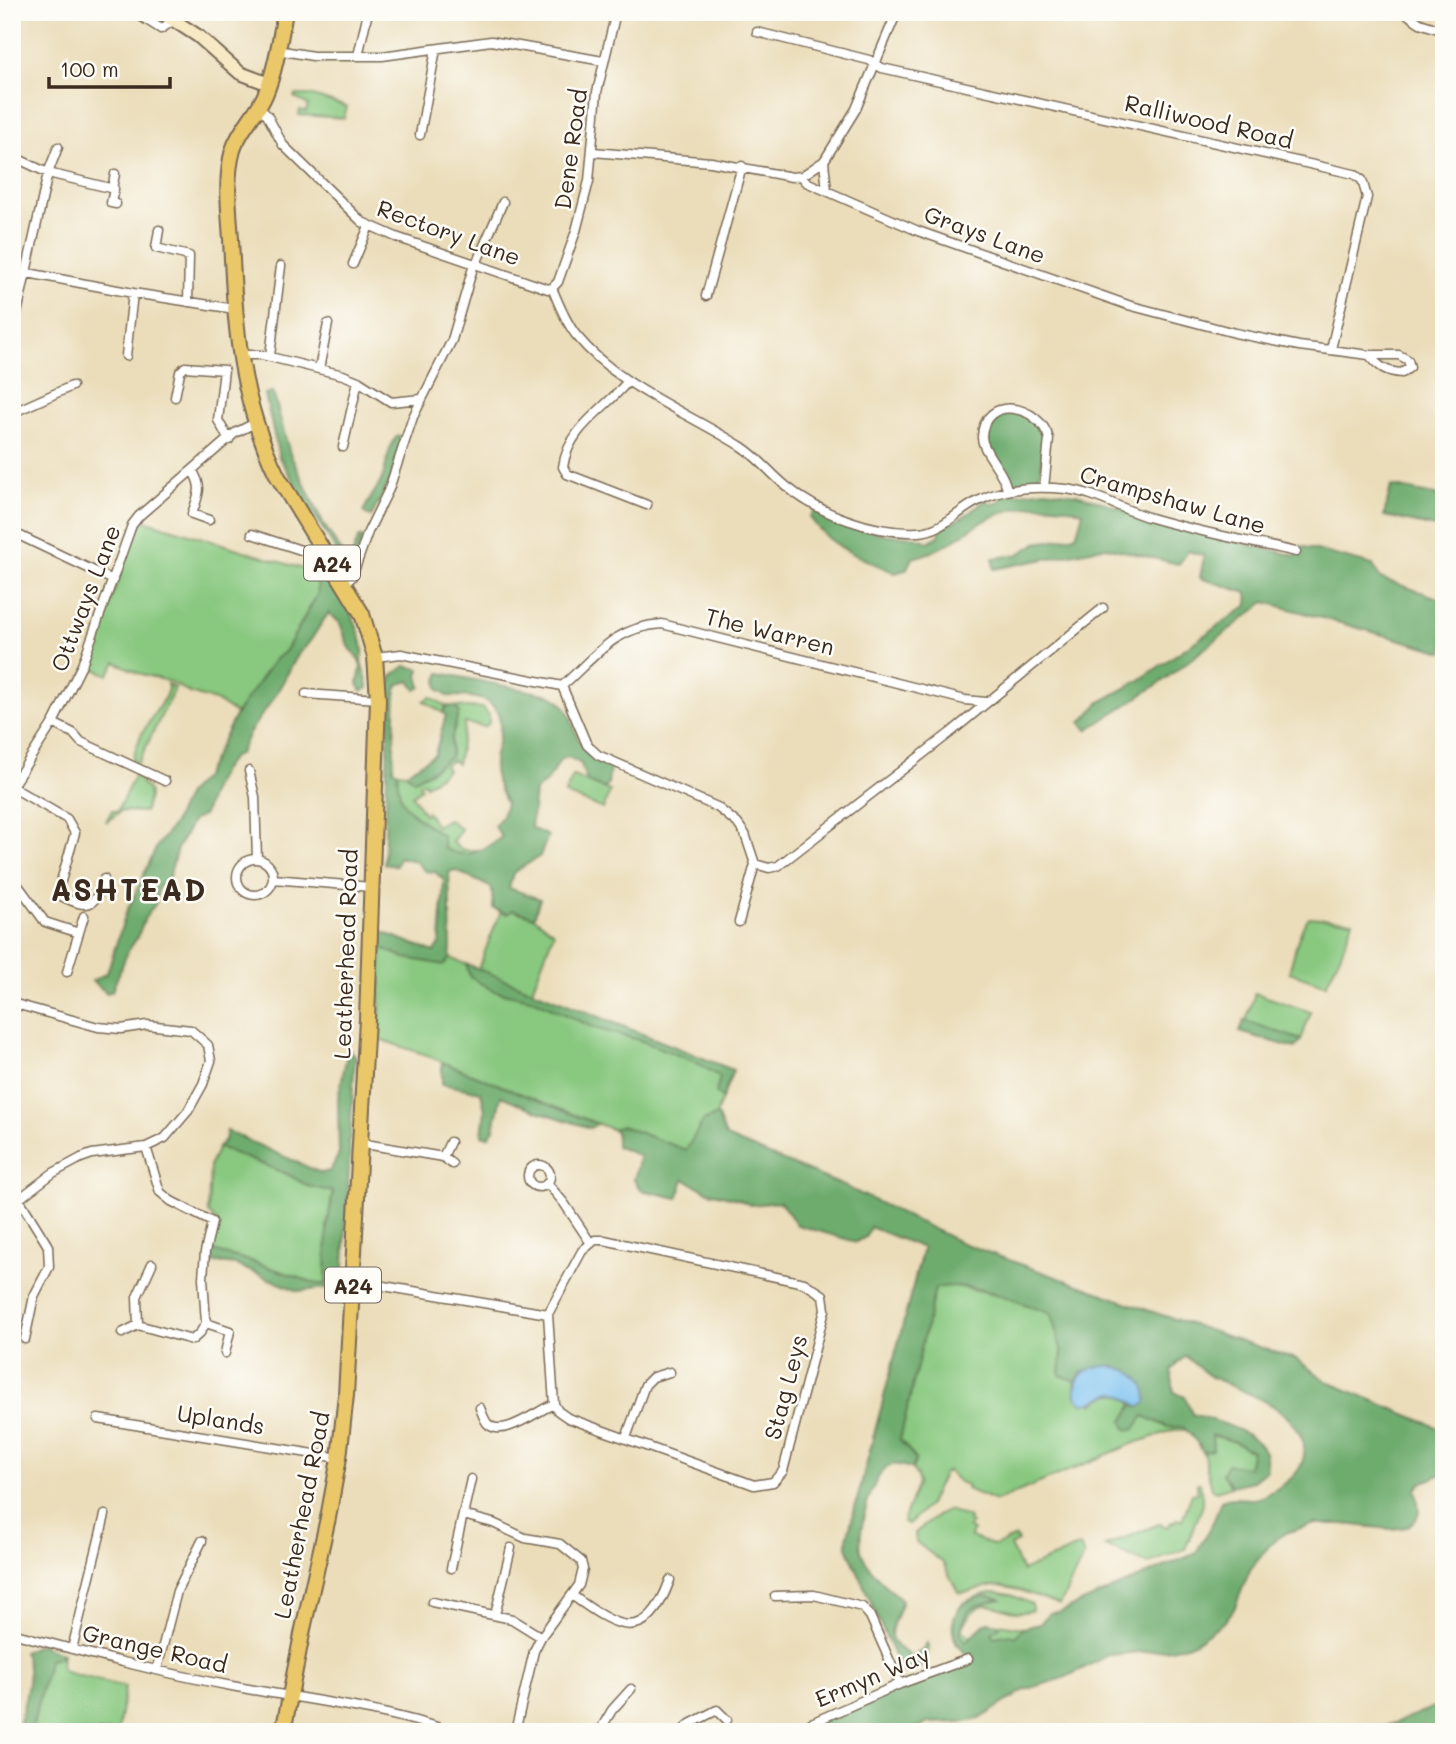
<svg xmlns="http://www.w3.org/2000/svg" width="1456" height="1744" font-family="Mali,sans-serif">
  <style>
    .green { fill: #88c87f; stroke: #62794e; stroke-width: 2 }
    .forest { fill: #6eac6e; stroke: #546b46; stroke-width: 2 }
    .water { fill: #77bff0; stroke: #597487; stroke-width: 2 }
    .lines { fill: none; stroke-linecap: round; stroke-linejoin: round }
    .street-casing { stroke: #796955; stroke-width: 11 }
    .secondary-casing { stroke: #796955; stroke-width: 16 }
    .highway-casing { stroke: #796955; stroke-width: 18 }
    .street { stroke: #fff; stroke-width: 8 }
    .secondary { stroke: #f7e9c3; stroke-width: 12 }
    .highway { stroke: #eac769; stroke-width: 14 }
    .labels { text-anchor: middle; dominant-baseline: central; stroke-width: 5; stroke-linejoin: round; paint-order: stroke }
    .shield { fill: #fdfcf7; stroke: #75695f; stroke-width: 2 }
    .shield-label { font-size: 21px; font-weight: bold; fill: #3b2a1e }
    .street-label { font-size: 23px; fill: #3b2a1e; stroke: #fdfcf7 }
    .district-label { font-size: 30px; font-weight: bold; letter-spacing: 2px; fill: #3b2a1e; stroke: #fdfcf7 }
  </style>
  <rect width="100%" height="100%" fill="#fdfcf7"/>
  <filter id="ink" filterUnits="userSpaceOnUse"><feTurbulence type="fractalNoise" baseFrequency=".0143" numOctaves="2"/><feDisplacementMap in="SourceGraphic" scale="14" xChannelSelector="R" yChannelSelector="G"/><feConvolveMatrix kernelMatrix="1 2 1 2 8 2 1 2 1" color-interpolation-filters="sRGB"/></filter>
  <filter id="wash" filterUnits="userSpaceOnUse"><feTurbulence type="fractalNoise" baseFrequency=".00686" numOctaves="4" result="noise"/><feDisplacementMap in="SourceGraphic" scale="28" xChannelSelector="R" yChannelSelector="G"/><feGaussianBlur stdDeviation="1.57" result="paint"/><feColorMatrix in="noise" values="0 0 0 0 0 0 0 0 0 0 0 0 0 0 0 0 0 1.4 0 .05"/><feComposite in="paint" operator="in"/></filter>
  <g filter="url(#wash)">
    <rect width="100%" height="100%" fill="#ebddba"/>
    <path class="green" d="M295,95H310L347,107L344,118L299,115L300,110L306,112L308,105L294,97Z
      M144,520L316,573L318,593L285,652L275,659L236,714L218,702L190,693L171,682L138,673L116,662L108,675L93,668L90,674L87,673L134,532Z
      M167,684L175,688L138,763L132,760L141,735L165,697L168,689Z
      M431,697L446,706L483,708L489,715V723L485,727L465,723L457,764L452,760L444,766L447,770L426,785L424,782L419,785L421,788L412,795L424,814L427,812L436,826L448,819L461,829L452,842C465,855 470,848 483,850C474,853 464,857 455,854C442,851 407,812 401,799C397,790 397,781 398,772L406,773L435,754L446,715L424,701Z
      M135,774L144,787L148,789L149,797L145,810L144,812L121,811L106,822L112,810L117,812Z
      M573,776L610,791L603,809L565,794Z
      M513,910L534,917L554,932L532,990L733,1070L698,1162L493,1084L426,1055L379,1039L382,932L478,969L501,911L507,913Z
      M1309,917L1353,921L1341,953L1326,985L1289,972C1295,953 1297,933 1309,917Z
      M1255,993L1311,1012L1301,1040L1246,1021Z
      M218,1147L287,1174L308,1186L333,1191L327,1228L326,1284H317L254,1262L209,1250L218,1222L208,1213L210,1165Z
      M950,1285L1000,1295L1051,1314L1062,1352L1060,1375L1076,1381L1075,1388L1094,1404C1109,1392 1119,1389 1133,1405L1123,1421L1144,1416L1168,1427H1183L1187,1430H1174L1132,1444L996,1501L966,1489L968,1486L959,1482L948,1471L943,1474L929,1505L908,1524L903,1522L918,1483L917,1476L912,1469L916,1459L900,1440L935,1288Z
      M1211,1435L1233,1441L1252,1451L1249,1467L1222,1474L1232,1486L1216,1491L1212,1489L1203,1452L1213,1449Z
      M1197,1483H1200L1203,1505L1185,1549L1148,1564L1105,1546L1159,1524L1168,1527L1171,1522L1175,1523L1176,1519L1182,1520L1192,1494L1197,1493Z
      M949,1510L969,1518L968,1521L971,1523L969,1528L973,1530L971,1537L995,1546L1016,1537L1018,1542L1010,1546L1022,1571L1080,1546L1084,1555L1060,1605C1039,1598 1013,1585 990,1586C979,1587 968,1595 958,1592L943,1563L916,1542L915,1533L938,1515Z
      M994,1592L1011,1595L1032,1604V1610C1002,1622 983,1581 962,1630L971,1637L987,1622L1023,1628L1016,1637L957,1645C943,1615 965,1597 994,1592Z
      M63,1654L61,1667L65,1672L125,1687L118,1732H31L49,1658L61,1657Z"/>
    <path class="forest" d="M273,392L290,454L323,523L344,556L352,555L359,537H363L352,568L349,569L341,559L279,457L265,394Z
      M1006,410L1025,413L1044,434L1041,470L1038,480L1010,483L986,441L988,426Z
      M397,436H404L390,480L371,517L363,512C368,501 374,493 380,483C388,468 386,449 397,436Z
      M1391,486L1444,497V529L1384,516Z
      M1046,490L1077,494L1195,532L1297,556L1301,546L1373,565L1380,578L1444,600V652L1265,602L1160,683L1087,730L1081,722L1100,702L1138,681L1248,605L1247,593L1200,578L1204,556L1188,551L1179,564L1106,547L994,569L993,558L1017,555L1037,543L1076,536L1083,512C1048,500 1011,505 979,524C954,539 942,551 912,558L906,570L895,573C863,558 829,548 810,517L814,511C837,521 859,529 884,534C899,537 914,534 928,542L939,536L940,530L969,513L985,500L992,504L999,502L1004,495Z
      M315,556C331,581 361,620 363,651C364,654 361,658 361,661C362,670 368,677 368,688L362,691L358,684L361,667L359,660L348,645L340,623L329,613C318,625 312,644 299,653L275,696L249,733L240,753C222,760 209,796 204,815L193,820L177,849L169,877L158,888L156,903L145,918L137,938L128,951L112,991L107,993L92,981L107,973L126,913L157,846L173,825L187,794L204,777L236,714L275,659L285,652L318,593L316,573L309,571Z
      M405,666L420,669L418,676L421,687L416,690L410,681L399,684L396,689L393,769L398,772C395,808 416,816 442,835L444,848C467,861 482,851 502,837L494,826L502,816L506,804C500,790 493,779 494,763C494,752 500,742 500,731C503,696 473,696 447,696L438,689L437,680L440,673L550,695C577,708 569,732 586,752C592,758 603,763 610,768L608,784L605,789L587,782L581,764L569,757L561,759L547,781L535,791L531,828L548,836L540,856L513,873L509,888L540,899L534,917L513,910L507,914L493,908L492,888L455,870L449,872L451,947L450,958L444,965L405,958L382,948V932L434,952L440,943L444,880L435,872L425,871L415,861L399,857L396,866L384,864L390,682L393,675Z
      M446,706L456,707L459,712L451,740V756L431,771L414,780L406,773L435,754L446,715L443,713Z
      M466,964L733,1070L722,1099L716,1092L720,1077L695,1062L642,1041L594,1028L535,1000L494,991L470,977Z
      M1244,1021H1246L1301,1040L1295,1048L1240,1032Z
      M348,1050L355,1055L350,1137L348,1141L350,1148L343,1286L337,1293L329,1288L298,1291L236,1265L208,1262L209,1250L254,1262L317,1284H326L327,1228L333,1192L308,1186L287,1174L218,1147L225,1140L227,1131L321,1173L330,1171L339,1154L338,1098Z
      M442,1062L597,1124L590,1128L537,1111L501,1096L494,1129L488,1137L482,1135L485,1110L481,1092L442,1084Z
      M717,1115L726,1137L844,1186L962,1243L1156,1313L1296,1359L1328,1382L1444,1430V1473L1421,1483L1416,1489L1419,1511L1416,1520L1407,1527L1391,1529L1343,1524H1315L1288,1532L1274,1540L1250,1570L1234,1609L1225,1621L1194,1643L1171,1649L1109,1655L1066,1677L1025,1690L979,1719L965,1722L929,1723L907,1732H797L906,1683L964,1664L966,1654C936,1623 963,1586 1001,1599C973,1606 968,1604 960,1633L966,1642L987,1622L998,1624L1000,1627L992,1633L994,1637L1010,1634L1015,1637L1023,1628L1040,1624L1049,1613L1060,1612L1196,1553L1214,1520L1221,1501C1232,1496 1240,1499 1252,1499C1260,1499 1274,1491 1281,1486C1297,1476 1308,1461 1303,1442C1291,1403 1242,1393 1210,1376C1201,1371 1194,1362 1185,1356L1171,1370L1174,1392L1185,1397L1192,1414C1212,1420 1257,1431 1265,1453C1267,1457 1266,1465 1267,1470L1253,1481L1232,1486L1222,1474L1227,1464L1248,1467L1252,1451L1233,1441L1212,1435L1213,1450L1203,1452L1197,1442L1183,1427H1168L1144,1416L1134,1430L1126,1429L1123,1421L1133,1405L1141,1406L1129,1371L1112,1366L1082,1372L1076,1381L1060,1375L1062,1352L1051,1314C1016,1301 973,1280 935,1288L900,1440L916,1459L912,1469C906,1467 897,1463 891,1465C872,1472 857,1532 861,1550C866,1570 888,1587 902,1601C894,1626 878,1641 912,1656L922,1651L927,1643L929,1649L922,1667L902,1674L847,1547V1538L923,1248L870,1227L866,1237L856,1242L797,1225L780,1202L750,1205L738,1199L709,1192L684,1179L678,1198L641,1190L634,1180L640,1156L616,1146V1131L612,1129L622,1126L686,1150L703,1121Z
      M39,1644L63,1654L61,1657L49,1659L31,1732H17C22,1708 36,1673 23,1652Z
      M1444,1703V1732H1373L1374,1731Z"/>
    <path class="water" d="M1112,1366C1117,1368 1125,1369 1130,1372C1141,1378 1149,1391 1146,1403L1141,1406C1130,1404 1126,1394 1115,1393C1104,1392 1100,1404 1083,1403L1076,1397C1073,1373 1090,1365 1112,1366Z"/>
  </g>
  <g filter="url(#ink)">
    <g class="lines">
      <g class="street-casing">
        <path id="street" d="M134,12L161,29L174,20
          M1404,12L1420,23L1444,31
          M757,32L869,60L882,68L1354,174L1362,180L1367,197L1331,349
          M277,50L313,56H382L491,41L603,61
          M358,56L368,12
          M258,107L267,115L283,145L362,222L396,237L548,289L552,288
          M420,135L436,49
          M593,152L711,162L792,177L802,176L806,182L918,231L1128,305L1235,333L1299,346L1369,355H1399L1408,360L1410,367L1402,373C1386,372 1379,367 1369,355
          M12,156L48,173L114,189L111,203L116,204
          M824,161L827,191
          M802,176L824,161L856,109L897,12
          M112,189L115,174
          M159,230L156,248L189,256L188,302
          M353,264L369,226
          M476,264L503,202
          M12,270L133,293L235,309
          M552,288C559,304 565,321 576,335C618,387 687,412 742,447C759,458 771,474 786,486C819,514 874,534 918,532C943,531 957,511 978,501C1005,487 1037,486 1066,489C1097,493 1122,510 1151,518C1199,532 1248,541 1296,552
          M552,288L558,282L576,231L589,181L597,92L616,12
          M706,296L742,166
          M12,336L48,173L58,147
          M239,355H262L343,375L358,381L391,402L421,399
          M126,356L133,293
          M270,356L281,266
          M319,369L328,324
          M628,381C605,410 569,426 563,467L567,474L647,505
          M175,397L180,372L185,367L224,370L218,420L229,440
          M12,413L72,386
          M343,447L358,381
          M192,470C204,488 198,495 192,514L209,520
          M1007,490C1004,470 982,452 982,437C983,394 1040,404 1049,439L1044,488
          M12,532L113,580
          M252,534L310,553L323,550
          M344,584L352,577L368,532L389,489L413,417L452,340L474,264
          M375,657L401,654L562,686C596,656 614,627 662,624L965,700L986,702
          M562,686L587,745L598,755L717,807L737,823L745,834L755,864L739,922
          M306,694L378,699
          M53,723L73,733L81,742L165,781
          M249,771L255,797L257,859
          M12,786L53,723L82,665L132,525L139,516L235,433L255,423
          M12,787L67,819L75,833L59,888L61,896C88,909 95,908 104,879
          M237 877a18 18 0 1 1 36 0a18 18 0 1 1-36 0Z
          M755,864L769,868L778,866L950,733L1103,608
          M12,877L45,922L79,933
          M273,879L371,887
          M67,972L84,916
          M12,1003L98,1027L121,1029L147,1025L191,1030L208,1045L211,1061L203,1084L188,1111L165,1138L146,1147L92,1154L81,1158L53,1173L19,1199L12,1202
          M450,1142L443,1157L452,1164
          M359,1143L443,1157
          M146,1147L160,1192L171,1201L212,1222L205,1252L203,1278L206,1323L200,1333L192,1340L138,1325L137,1297L152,1264
          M528 1176a11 11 0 1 1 22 0a11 11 0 1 1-22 0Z
          M547,1183L564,1203L590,1242
          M19,1199L48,1246L49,1267L34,1296L25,1339
          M595,1240H604L804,1283L823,1295L825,1310L783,1471L773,1482L754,1485L568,1418L558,1411L554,1404L548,1314L582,1251Z
          M354,1281L548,1314
          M206,1323L230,1331L225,1353
          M122,1333L138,1325
          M480,1408C482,1413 484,1419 487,1423C501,1440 538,1410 554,1404
          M98,1419L339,1458
          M626,1438L645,1385L653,1377L670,1372
          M463,1515L493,1523L525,1538L560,1544L581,1561L583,1569L579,1585L541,1637L534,1651L515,1732
          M451,1568L471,1479
          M573,1596C617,1628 646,1646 670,1580
          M775,1596L814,1595L862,1607L870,1616L900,1684
          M432,1602L512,1619L541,1637
          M495,1615L511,1548
          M12,1633C86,1653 161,1673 237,1687C309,1700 382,1708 452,1732
          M72,1649L105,1515
          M157,1669L177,1591L202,1541
          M599,1732L612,1710L631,1689
          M681,1732L690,1724L717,1710L727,1720
          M791,1732L900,1684L968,1659"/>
      </g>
      <g class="secondary-casing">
        <path id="secondary" d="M161,12L198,36L240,73L269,84"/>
      </g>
      <g class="highway-casing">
        <path id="highway" d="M283,1732L303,1629L328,1518L339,1458L346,1395L367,1019L378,699L375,657L362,614L278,477C239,399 235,324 231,239C229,210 225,178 233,150C240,128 257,114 265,95C276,69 280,39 285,12"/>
      </g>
      <use href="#street" class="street"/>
      <use href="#secondary" class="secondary"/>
      <use href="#highway" class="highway"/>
    </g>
  </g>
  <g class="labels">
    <g class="shield">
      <rect x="304" y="545.5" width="56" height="35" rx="5"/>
      <rect x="325" y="1267.5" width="56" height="35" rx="5"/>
    </g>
    <g class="shield-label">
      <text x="332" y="563">A24</text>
      <text x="353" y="1285">A24</text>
    </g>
    <g class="street-label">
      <text transform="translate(1209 121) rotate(13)">Ralliwood Road</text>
      <text transform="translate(570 149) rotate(-82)">Dene Road</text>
      <text transform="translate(449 232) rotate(20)">Rectory Lane</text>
      <text transform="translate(985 234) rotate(20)">Grays Lane</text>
      <text transform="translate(1173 499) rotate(16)">Crampshaw Lane</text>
      <text transform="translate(85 598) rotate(-69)">Ottways Lane</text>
      <text transform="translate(770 631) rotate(14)">The Warren</text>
      <text transform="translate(345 954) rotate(-88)">Leatherhead Road</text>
      <text transform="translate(785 1387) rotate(-75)">Stag Leys</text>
      <text transform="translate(221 1419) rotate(9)">Uplands</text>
      <text transform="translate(301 1515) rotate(-79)">Leatherhead Road</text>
      <text transform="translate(155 1648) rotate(13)">Grange Road</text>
      <text transform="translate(872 1676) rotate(-23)">Ermyn Way</text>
    </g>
    <g class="district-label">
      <text x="129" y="889">ASHTEAD</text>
    </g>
  </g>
  <rect width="1456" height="1744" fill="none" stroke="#fdfcf7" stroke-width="42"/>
  <path d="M49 77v10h121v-10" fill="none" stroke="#3b2a1e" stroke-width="3.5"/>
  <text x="60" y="77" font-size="21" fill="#3b2a1e" stroke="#fdfcf7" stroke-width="5" paint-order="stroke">100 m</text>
</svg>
